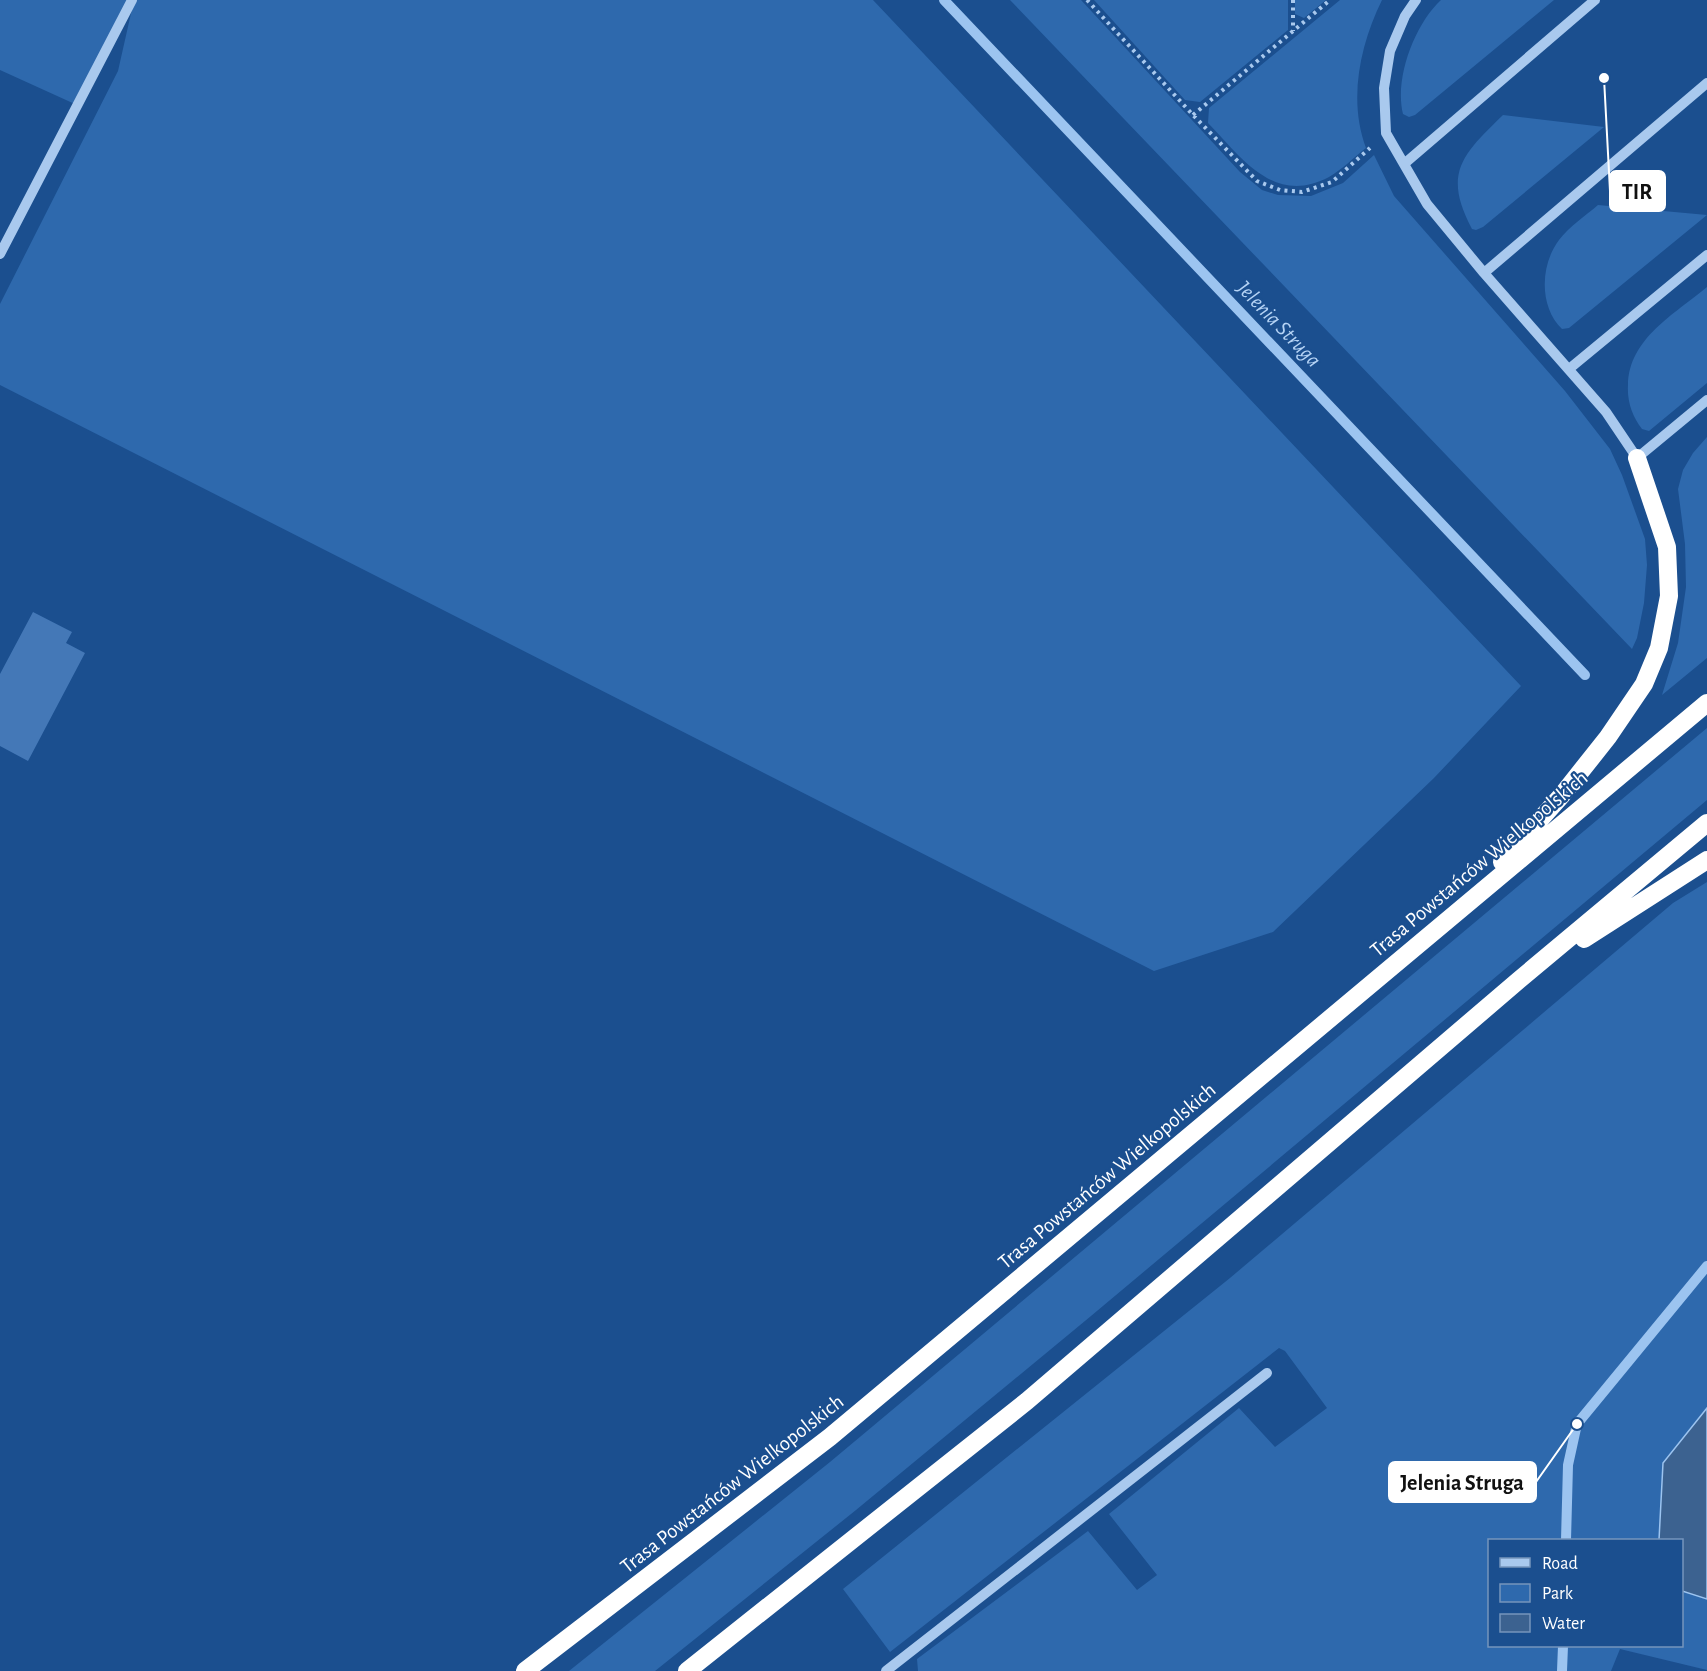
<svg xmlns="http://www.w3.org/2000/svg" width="1707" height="1671" font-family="'Alegreya Sans',sans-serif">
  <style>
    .green { fill: #2e69ad }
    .water { fill: #3c6290; stroke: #9cc4f0; stroke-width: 1.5 }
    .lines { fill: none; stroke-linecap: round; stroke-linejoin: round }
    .stream { stroke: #9cc4f0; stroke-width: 10 }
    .building { fill: #4478b7 }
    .path { stroke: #a9c9ee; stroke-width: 4; stroke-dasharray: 3 4.5; stroke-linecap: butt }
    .minor { stroke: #a9c9ee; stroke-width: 10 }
    .highway { stroke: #fff; stroke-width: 18 }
    .labels { text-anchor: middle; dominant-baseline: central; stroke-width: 4.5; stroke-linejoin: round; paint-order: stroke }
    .street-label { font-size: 21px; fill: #fff; stroke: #1b4f8f }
    .water-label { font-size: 22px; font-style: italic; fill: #b5d3f5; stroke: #1b4f8f }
    .leader { fill: none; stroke: #fff; stroke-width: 2 }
    .callout-dot { fill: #fff; stroke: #1b4f8f; stroke-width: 2 }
    .callout { fill: #fff; stroke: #fff; stroke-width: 2 }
    .callout-label { font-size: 22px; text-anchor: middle; font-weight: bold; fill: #111 }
  </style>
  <rect width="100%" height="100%" fill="#1b4f8f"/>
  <path class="green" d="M0,0H132L77,105L0,70Z
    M134,0H873L1521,686L1434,778L1273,932L1154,971L0,385V304L118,71Z
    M1010,0H1081L1240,172L1262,190L1278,195L1311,196L1343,183L1374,155L1394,196L1565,391L1610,449L1622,475L1645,539L1647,565L1644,603L1637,638L1632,649Z
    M1094,0H1288V30L1200,102L1185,100Z
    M1295,0H1326L1304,18L1295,14Z
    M1340,0H1382C1360,45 1348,100 1366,148C1354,157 1343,169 1329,177C1274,206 1242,158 1208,123L1209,108Z
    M1441,0H1554L1415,115L1409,117L1403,114C1394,78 1415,24 1441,0Z
    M1503,115L1604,127L1483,227L1476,230L1472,229C1442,173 1463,154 1503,115Z
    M1598,205L1707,215L1569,328L1562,329C1539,307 1540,265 1559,240C1569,227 1585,216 1598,205Z
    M1707,287V383L1649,431L1642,429C1632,416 1627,401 1628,385C1629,338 1675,314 1707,287Z
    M1707,437V658L1662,695L1678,643L1686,587L1685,544L1678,489L1683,470L1693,453Z
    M1707,728V800L1091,1316L856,1510L655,1671H569L830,1462Z
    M1707,882V1408L1663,1463L1659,1540H1490V1646H1682V1591L1707,1599V1670L1620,1649L1611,1671H918L917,1659L1088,1531L1137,1590L1157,1575L1109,1514L1239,1408L1275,1447L1327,1408L1285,1351L1279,1348L890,1652L843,1589L1230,1278L1673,903Z"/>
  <path class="water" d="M1707,1408V1599L1682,1591V1540H1659L1663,1463Z"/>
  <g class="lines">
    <path class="stream" d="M944,0L1585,675
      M1566,1540L1568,1465L1577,1424L1707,1266
      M1562,1671L1563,1646"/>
  </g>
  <path class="building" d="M33,612L72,632L66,643L85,653L28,761L0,746V674Z"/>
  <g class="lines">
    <path class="path" d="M1087,0L1193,115L1257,181L1280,190L1302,192L1332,182L1370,148
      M1293,0V31
      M1193,115L1330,0"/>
    <path class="minor" d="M1416,0L1405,16L1390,51L1384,88L1386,133L1427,204L1484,273L1606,412L1637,458L1707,400
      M1404,164L1595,0
      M0,254L132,0
      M1484,273L1707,83
      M1569,369L1707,255
      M886,1671L1267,1373"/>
    <path class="highway" d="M1502,862L1562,795L1608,737L1644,684L1659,648L1669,596L1667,547L1637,458
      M1584,939L1707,860
      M525,1671L830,1437L1707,703
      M687,1671L1027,1401L1519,980L1707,823"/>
  </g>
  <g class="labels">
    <g class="street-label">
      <text transform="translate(1479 864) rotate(-40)">Trasa Powstańców Wielkopolskich</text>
      <text transform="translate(1107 1176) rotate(-40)">Trasa Powstańców Wielkopolskich</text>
      <text transform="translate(732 1484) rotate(-38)">Trasa Powstańców Wielkopolskich</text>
    </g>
    <g class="water-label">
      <text transform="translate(1279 324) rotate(46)">Jelenia Struga</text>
    </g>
  </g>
  <path class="leader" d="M1604 78L1610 191M1577 1424L1536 1482"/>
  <g class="callout-dot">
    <circle cx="1604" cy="78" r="6"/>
    <circle cx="1577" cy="1424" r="6"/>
  </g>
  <g class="callout">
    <rect x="1610" y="171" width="55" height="40" rx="6"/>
    <rect x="1389" y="1462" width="147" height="40" rx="6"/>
  </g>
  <g class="callout-label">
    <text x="1637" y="199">TIR</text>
    <text x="1462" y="1490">Jelenia Struga</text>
  </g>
  <rect x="1488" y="1539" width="195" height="108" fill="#1b4f8f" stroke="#7695bc" stroke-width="1.5"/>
  <rect x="1500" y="1558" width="30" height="9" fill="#a9c9ee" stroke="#7695bc" stroke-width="1.5"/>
  <text x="1542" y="1569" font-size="18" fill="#ffffff">Road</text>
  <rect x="1500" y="1584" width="30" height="18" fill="#2e69ad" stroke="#7695bc" stroke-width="1.5"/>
  <text x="1542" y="1599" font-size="18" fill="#ffffff">Park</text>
  <rect x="1500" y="1614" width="30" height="18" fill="#3c6290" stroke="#7695bc" stroke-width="1.5"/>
  <text x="1542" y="1629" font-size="18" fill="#ffffff">Water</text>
</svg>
